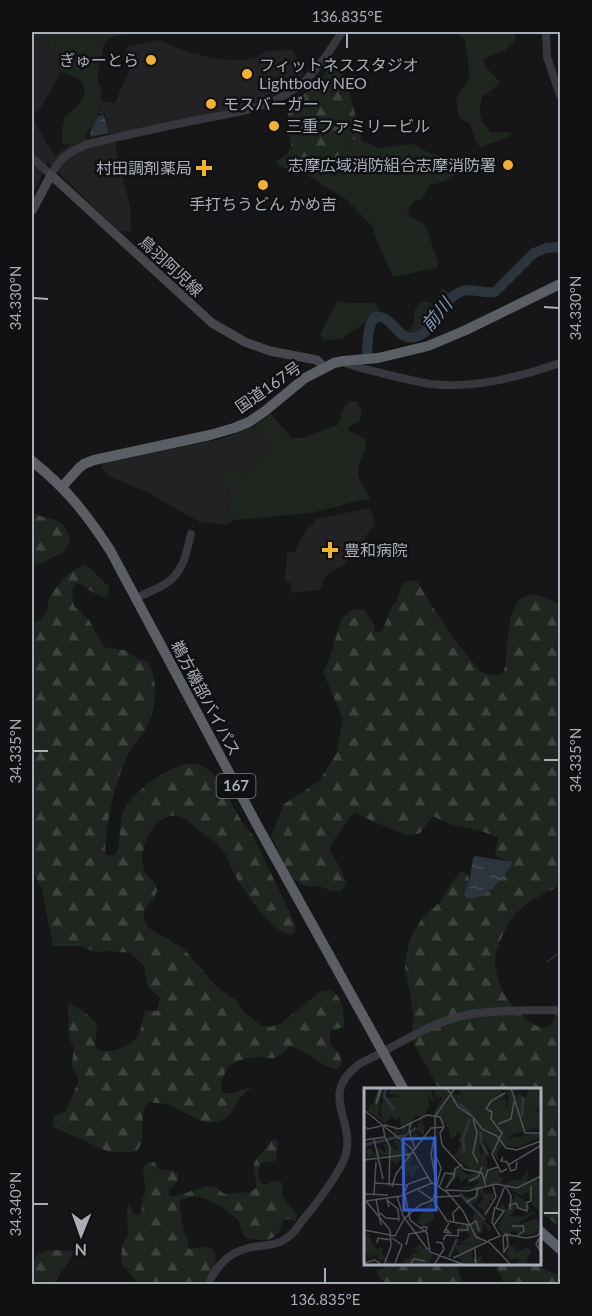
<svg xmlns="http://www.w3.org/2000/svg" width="592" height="1316" font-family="Lato,'Noto Sans JP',sans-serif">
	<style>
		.built { fill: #222225 }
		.green { fill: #1e261f }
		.forest { fill: url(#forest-firs) }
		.water { fill: url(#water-ripples) }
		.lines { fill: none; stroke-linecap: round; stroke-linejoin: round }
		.stream { stroke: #2c353c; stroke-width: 1.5 }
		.river { stroke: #2c353c; stroke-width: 10 }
		.tertiary { stroke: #37383d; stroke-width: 8 }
		.secondary { stroke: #45474d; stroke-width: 9 }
		.trunk { stroke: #5b5e65; stroke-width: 10 }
		.ticks { fill: none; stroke: #a8adb8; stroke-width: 2 }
		.poi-dot { fill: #f2b134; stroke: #111113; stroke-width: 2 }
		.labels { text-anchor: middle; stroke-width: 5; stroke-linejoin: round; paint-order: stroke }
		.shield { fill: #111113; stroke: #7b7e86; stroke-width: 1.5 }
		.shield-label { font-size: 15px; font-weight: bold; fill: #a8adb8 }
		.poi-label { font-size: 16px; fill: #a8adb8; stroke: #111113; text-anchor: start }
		.street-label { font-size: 16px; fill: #a8adb8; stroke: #111113 }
		.water-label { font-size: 18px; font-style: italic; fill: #7f9bb3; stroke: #111113 }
		.inset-river { fill: none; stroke: #2c353c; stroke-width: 3 }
		.inset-road { fill: none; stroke: #505258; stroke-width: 1.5 }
		.view { fill: #325cd3; fill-opacity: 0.15; stroke: #325cd3; stroke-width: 3 }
		.inset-edge { fill: none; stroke: #a8adb8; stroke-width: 3 }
		.neatline { fill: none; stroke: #a8adb8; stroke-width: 2 }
		.ticks-label { font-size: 15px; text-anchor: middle; fill: #a8adb8 }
	</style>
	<defs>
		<pattern id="forest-firs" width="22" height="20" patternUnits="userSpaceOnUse" patternTransform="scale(1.5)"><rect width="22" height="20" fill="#1e261f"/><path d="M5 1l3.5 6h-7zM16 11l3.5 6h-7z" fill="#3c433d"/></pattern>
		<pattern id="water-ripples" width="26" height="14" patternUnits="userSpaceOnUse" patternTransform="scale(1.5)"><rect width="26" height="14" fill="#2c353c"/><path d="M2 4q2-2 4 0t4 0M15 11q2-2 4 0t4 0" fill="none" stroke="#485056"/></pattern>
	</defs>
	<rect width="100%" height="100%" fill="#161618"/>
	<!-- built -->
	<g class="built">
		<path d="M 32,32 L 45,32 L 61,72 L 40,109 L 33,115 L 40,132 L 55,156 L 71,144 L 86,140 L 110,135 L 105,114 L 98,114 L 101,101 L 115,103 L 129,71 L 125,58 L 126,47 L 158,40 L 189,52 L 217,59 L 239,60 L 255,58 L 267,51 L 293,50 L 303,74 L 296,82 L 286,89 L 258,103 L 114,135 L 120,173 L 122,176 L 131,210 L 130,218 L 132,232 L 119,231 L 48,162 L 32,196 Z"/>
		<path d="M 254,426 L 269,446 L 268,453 L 266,455 L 256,460 L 250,472 L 246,475 L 241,474 L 218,487 L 230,489 L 226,525 L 200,522 L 185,514 L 153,495 L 107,475 L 103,469 L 102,463 L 221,439 Z"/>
		<path d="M 369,508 L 372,513 L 375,524 L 344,565 L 328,574 L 324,579 L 320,590 L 291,593 L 291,583 L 285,582 L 287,554 L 290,552 L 295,552 L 300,540 L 305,532 L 316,521 L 316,519 Z"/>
	</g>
	<!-- green -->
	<g class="green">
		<path d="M 45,32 L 134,32 L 109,38 L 104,45 L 97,79 C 106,92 99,123 87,132 L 86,140 C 78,142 70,147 62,143 L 62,130 L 65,116 C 76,110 93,92 80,80 C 75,76 67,74 61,72 Z"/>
		<path d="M 453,32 L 515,32 L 515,41 L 504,51 L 487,57 L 484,59 L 484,65 L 499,81 L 499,84 L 482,97 C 480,106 478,116 484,124 C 486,126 489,128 490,132 L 513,133 L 507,138 L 480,147 L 476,142 L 470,124 L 461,119 L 459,116 L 456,98 C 459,91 466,86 469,78 C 470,76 466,42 465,40 C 462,36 457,34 453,32 Z"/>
		<path d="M 348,138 L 362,141 L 381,148 L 414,144 L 431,154 L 452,158 L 461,163 C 457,177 443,183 430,185 L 422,199 L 413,202 L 407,213 L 408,215 L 423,224 L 426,227 L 438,262 L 438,266 L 436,268 L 393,277 L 375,236 L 373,227 L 347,200 L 307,175 C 313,174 322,174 327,172 C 340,166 345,150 348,138 Z"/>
		<path d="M 443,288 L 448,292 L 449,295 C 437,307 427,342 406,330 L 411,329 C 417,317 410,309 423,301 L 434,304 C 438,299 439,293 443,288 Z"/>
		<path d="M 337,301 L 348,303 L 374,303 L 381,311 L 372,313 L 367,322 L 351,332 L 342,339 L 324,340 L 321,336 C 323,322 334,314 337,301 Z"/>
		<path d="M 350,401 L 357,401 L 362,412 L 360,421 L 350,426 L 347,430 L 360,436 L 366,440 C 366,452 358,462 358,473 C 359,484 368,490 370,500 L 362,500 L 311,513 L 235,520 L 226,525 L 230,489 L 218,487 L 216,485 L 221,473 L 233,466 L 241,474 L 246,475 C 251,471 251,466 255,461 C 262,453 267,460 269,446 L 254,426 L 271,414 L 292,438 L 302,438 L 338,425 C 341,417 342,406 350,401 Z"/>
	</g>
	<!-- forest -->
	<g class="forest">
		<path d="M 334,61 C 351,84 354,114 362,141 L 348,138 C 342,157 337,171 316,174 C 310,174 303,175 297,173 C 290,171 286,167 279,166 L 276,161 C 297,149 291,147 288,127 C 287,119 288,110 289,101 C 301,99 313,88 321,78 C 326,72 328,66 334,61 Z"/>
		<path d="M 32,512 C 50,523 64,513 70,541 L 64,552 L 32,567 Z"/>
		<path d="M 84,565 L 90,568 L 109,587 C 109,609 86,585 77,583 L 73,587 L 72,594 L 74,606 L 89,620 L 104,647 L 124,650 L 138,659 L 148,662 C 159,683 157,709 145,730 C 142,737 136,742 132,749 C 126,756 123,766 120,774 C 111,800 106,826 105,853 L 107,855 L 114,855 L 116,854 C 122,841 118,826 123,812 C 130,794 169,764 189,764 C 199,763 206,768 214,774 L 245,827 L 252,834 L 295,923 L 295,932 L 292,935 C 275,936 244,892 236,877 C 231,869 229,860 224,852 C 218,844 211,839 203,834 C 189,823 180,807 160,821 C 146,831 138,856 145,871 C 147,876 151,878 154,882 C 156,884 156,887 157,890 L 154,899 L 144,909 L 144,920 L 150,929 L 184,949 L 216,986 L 235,1000 L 246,1014 L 262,1026 L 270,1027 L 280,1024 L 321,991 C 324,991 329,990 331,991 C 342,994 345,1017 344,1027 L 332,1030 L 330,1032 L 330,1044 L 338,1052 L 342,1062 L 341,1065 L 337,1069 C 319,1067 307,1049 289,1046 C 285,1051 281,1056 274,1058 C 270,1059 264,1057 260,1057 C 246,1058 230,1060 224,1075 C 221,1081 220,1086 223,1093 L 230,1094 L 249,1088 L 251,1088 C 246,1092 238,1099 235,1105 C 232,1110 232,1113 228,1116 C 207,1132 191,1114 172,1106 C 165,1103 157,1103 149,1102 C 136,1114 149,1135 137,1151 L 131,1152 L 109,1152 L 52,1126 L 54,1116 L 65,1112 L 68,1107 L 78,1082 L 77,1075 L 73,1070 L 72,1064 L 74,1048 L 69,1038 L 68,1006 L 69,1004 C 81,1008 89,1016 97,1024 L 95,1045 L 97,1049 C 111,1055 131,1047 139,1034 C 142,1027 143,1018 145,1011 L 157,1011 L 160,998 L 147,986 L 144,966 L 131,953 L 109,951 L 96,952 L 80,946 L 53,946 L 42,890 L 32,869 L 32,624 C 37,621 44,618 46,612 C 48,609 47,606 48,602 C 52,589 71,569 84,565 Z"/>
		<path d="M 409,580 L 418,582 C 426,599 470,664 484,673 C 491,676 495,676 502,674 L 505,667 C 510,631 504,571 560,605 L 560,885 C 544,894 523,903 512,918 C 505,928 495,950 495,961 C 495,968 498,981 501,988 C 505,999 539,1040 551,1024 C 562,1010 557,982 560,965 L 560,1227 L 540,1212 L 540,1090 L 439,1089 L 412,1040 L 413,1013 L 405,967 L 408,946 L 413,932 L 423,918 L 440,902 L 453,881 L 461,871 L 467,874 L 471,883 L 509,862 L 495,855 L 498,837 L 481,831 L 449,824 L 433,816 L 420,833 L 409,836 L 372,821 L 354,812 L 334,840 L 330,849 C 335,860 343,871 346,883 L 342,891 L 332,891 L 319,886 L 305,886 L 291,877 L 271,836 L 284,804 L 319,781 L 337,753 L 343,719 L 323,672 L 328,663 L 342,618 L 350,611 L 359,609 L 365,611 L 374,624 L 375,632 L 379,632 L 383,629 L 393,604 L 397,601 L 402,584 Z"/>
		<path d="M 273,1140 L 277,1140 L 278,1142 L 276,1160 L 275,1161 L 261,1163 C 257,1171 256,1179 264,1184 L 268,1184 C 272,1180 276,1179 282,1183 L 283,1196 L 286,1202 L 297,1214 L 296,1221 C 293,1221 290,1219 286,1219 C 280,1221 281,1231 277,1235 C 269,1242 252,1241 244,1237 L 239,1222 L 237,1219 C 223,1207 198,1188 180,1201 C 180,1211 182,1221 184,1231 C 186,1238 189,1242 188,1249 C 197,1248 211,1243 215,1254 C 215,1255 216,1263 216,1264 C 216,1265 204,1282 202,1284 L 138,1284 L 121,1263 L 122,1245 L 128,1235 L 127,1207 L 129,1205 L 134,1214 L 139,1215 C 143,1209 141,1207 142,1201 C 143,1195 146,1192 145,1186 C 145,1179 142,1174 144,1166 L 149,1162 L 154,1162 L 160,1170 L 172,1170 L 178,1174 L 177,1182 L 169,1190 L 169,1196 L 176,1196 L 208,1186 L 215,1187 L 224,1194 L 250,1192 L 256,1188 C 257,1167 246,1171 263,1151 C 267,1147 268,1144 273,1140 Z"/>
		<path d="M 47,1250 L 74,1251 C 69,1264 60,1273 53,1284 L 32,1284 L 32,1267 L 36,1256 Z"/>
		<path d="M 384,1264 L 457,1264 L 457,1268 L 463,1284 L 387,1284 L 379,1277 L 376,1271 L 384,1268 Z"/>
		<path d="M 492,1264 L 536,1264 L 542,1268 L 560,1276 L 560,1284 L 503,1284 C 502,1275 498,1270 492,1264 Z"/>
	</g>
	<!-- water -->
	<g class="water">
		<path d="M 104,115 L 109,133 L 90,137 L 91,130 L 98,116 Z"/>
		<path d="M 475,856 L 513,862 C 503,878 488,900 466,898 L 464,894 L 470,878 L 473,858 Z"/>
	</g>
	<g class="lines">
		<!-- stream -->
		<g class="stream">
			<path d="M 547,962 L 560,952"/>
			<path d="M 32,1037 L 32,1039"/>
		</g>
		<!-- river -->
		<path class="river" d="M 367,352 C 368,340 367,327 375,317 C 394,314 398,345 418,336 C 440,328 440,298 463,291 C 473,288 484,294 495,292 L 534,253 L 546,248 L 560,247"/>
		<!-- tertiary -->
		<g class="tertiary">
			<path d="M 546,32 L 547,57 L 560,95"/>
			<path d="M 32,158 L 51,175 C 60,157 69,152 88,144 C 121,136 154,129 187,122 C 225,114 268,111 300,85 C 317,71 330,50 342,32"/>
			<path d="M 345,363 C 356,367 369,370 381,373 C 397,377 413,381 430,384 C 474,389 519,377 560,363"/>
			<path d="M 136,598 C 150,591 171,585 179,570 C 186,560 188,545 191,534"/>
			<path d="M 208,1284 C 220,1260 233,1249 260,1246 C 270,1245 279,1244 287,1238 C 293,1234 298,1227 302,1221 C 317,1203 331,1185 342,1164 C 363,1124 313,1096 361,1063 C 395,1047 430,1022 467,1015 C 497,1009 530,1011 560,1010"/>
		</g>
		<!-- secondary -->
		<path class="secondary" d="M 32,211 L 51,175 L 212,323 L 245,342 L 270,351 L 317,360 L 325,368"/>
		<!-- trunk -->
		<g class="trunk">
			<path d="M 32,461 C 67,489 85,512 110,550 L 256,823 L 404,1090"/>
			<path d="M 62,487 L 79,468 L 84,464 L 94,460 L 210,435 L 234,428 L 249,422 L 265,411 L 305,378 L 334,363 L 343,361 L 378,358 L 428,346 L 466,330 L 560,284"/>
			<path d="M 540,1231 L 560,1249"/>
		</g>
	</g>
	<!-- ticks -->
	<path class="ticks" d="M 347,48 L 347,33M 33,298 L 48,299M 544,307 L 559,308M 33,751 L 48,751M 544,760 L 559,760M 33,1204 L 48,1204M 544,1213 L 559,1213M 325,1283 L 325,1268"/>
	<!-- markers -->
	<g class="poi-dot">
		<circle cx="151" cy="60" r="6"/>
		<circle cx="247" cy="74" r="6"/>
		<circle cx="211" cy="104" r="6"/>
		<circle cx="274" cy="126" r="6"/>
		<circle cx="508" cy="165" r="6"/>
		<path d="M201 159h6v6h6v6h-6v6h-6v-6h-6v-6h6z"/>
		<circle cx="263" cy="185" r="6"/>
		<path d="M327 541h6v6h6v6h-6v6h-6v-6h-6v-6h6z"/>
	</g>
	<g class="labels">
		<!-- shield labels -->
		<rect class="shield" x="216.5" y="774" width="39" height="24" rx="4.5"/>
		<g class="shield-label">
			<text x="236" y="791">167</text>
		</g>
		<!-- poi labels -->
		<g class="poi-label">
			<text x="139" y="66" text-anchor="end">ぎゅーとら</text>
			<text x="259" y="71">フィットネススタジオ<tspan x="259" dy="18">Lightbody NEO</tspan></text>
			<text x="223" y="110">モスバーガー</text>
			<text x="286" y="132">三重ファミリービル</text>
			<text x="496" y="171" text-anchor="end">志摩広域消防組合志摩消防署</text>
			<text x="192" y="174" text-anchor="end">村田調剤薬局</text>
			<text x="263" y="210" text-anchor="middle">手打ちうどん かめ吉</text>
			<text x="344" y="556">豊和病院</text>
		</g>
		<!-- street labels -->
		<g class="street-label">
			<text transform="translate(171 266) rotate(43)" y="6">鳥羽阿児線</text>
			<text transform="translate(268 387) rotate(-35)" y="6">国道167号</text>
			<text transform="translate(206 698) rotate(62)" y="6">鵜方磯部バイパス</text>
		</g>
		<!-- water labels -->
		<g class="water-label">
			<text transform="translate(437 315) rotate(-50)" y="6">前川</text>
		</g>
	</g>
	<!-- overview -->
	<g transform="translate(364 1088)">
		<rect width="177" height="177" fill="#161618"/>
		<path d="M 68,114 L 70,131 L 59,138 L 53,134 L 57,130 L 55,128 Z" fill="#1e261f"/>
		<path d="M 15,0 L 18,2 L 14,27 L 20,32 L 16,23 L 19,10 L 36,9 L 26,6 L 26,0 L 67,1 L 70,12 L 67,13 L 64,2 L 65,20 L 56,35 L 60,37 L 60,48 L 53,41 L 49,43 L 54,46 L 53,51 L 48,47 L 51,47 L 48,43 L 54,39 L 56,28 L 51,28 L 45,40 L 41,35 L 43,43 L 38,45 L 31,46 L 30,37 L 34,44 L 38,44 L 35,27 L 33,33 L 28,28 L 21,35 L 3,22 L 8,16 L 11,22 L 9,13 ZM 69,0 L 81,0 L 93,7 L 99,5 L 92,0 L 117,0 L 118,8 L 118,0 L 137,2 L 141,9 L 135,13 L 142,11 L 142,23 L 145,10 L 139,0 L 158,1 L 150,5 L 150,7 L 158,5 L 160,12 L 165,1 L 177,1 L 177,19 L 164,26 L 172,22 L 176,27 L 175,39 L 162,43 L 158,37 L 160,43 L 147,47 L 145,50 L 177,45 L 174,50 L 154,59 L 137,58 L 133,65 L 135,73 L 115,47 L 116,67 L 122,62 L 123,81 L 136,82 L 134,91 L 136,88 L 139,91 L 136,97 L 125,98 L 123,94 L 120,99 L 119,105 L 131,106 L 128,113 L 125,111 L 126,117 L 121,117 L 124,119 L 120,127 L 120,122 L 112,118 L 119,113 L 117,105 L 112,115 L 104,115 L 101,108 L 110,110 L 113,102 L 93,99 L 110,99 L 116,92 L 103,95 L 105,88 L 97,95 L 94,88 L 84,97 L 85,87 L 92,80 L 99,79 L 98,83 L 105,87 L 112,85 L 90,68 L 97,56 L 93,52 L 97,48 L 93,42 L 93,47 L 87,52 L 84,40 L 70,25 L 79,9 L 73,10 ZM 32,52 L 38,54 L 49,70 L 44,77 L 56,78 L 49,90 L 44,85 L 42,90 L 37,87 L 43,72 L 41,67 L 32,77 L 26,72 L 28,66 L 18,68 L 16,64 L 16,69 L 10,70 L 9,65 L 8,69 L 0,71 L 4,68 L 1,63 L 7,60 L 11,67 L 14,59 L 22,65 L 19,55 L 35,62 L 29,54 ZM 165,81 L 163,93 L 172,91 L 177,96 L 173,99 L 177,99 L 174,113 L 177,123 L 168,117 L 169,109 L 164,111 L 165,103 L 157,108 L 141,97 L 149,91 L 157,92 ZM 147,104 L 162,113 L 167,122 L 152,121 L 146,128 L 158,129 L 170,124 L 173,127 L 168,126 L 151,138 L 173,130 L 177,143 L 163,148 L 147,142 L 145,154 L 134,140 L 141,124 L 135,118 L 140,116 L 142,122 L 151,108 ZM 110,124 L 127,139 L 125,144 L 120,135 L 118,145 L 113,145 L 118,153 L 108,163 L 109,176 L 117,166 L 118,173 L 125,177 L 114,174 L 112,177 L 97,175 L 98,171 L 93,170 L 97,165 L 88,162 L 93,163 L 91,157 L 107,157 L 95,155 L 106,148 L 101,143 L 96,146 L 94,140 L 99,136 L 93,136 L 108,135 ZM 6,146 L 7,153 L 13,161 L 19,160 L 18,166 L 28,176 L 23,176 L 19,170 L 15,174 L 13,166 L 9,169 L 5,165 L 5,172 L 1,162 L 0,171 L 0,147 ZM 56,156 L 69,167 L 65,173 L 70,177 L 39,175 L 40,170 L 45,171 L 49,165 L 55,165 L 49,160 ZM 146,158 L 151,159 L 152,164 L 163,159 L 167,163 L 162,174 L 166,177 L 153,176 L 155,170 L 145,172 L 142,166 Z" fill="#1e261f"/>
		<path class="inset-river" d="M 22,0 L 20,8 L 30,22M 98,19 L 96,16 L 107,27M 158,28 L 159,9M 117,44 L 117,54 L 124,67M 0,57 L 42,47 L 52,40M 100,65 L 99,50 L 106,31M 96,106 L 121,132M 85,169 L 93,151"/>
		<path class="inset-road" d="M 16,0 L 12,16 L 18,0M 83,0 L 94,19 L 109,29 L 118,41 L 133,48 L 142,60 L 153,62 L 177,53M 147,0 L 161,45 L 177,45M 141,5 L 127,13 L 122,21 L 128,24 L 127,31 L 138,45 L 128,66 L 137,84 L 143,81M 0,22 L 47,60 L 67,94 L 83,104 L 99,123 L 112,149 L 126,155 L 147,177M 109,31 L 113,45 L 109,65 L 114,75M 47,35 L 45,42 L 51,61M 134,36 L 147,31 L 150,14M 0,38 L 4,41 L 21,37 L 35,41 L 63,27 L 76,29 L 80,39M 80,39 L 76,45 L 78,57 L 100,81 L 118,85 L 122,98M 21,49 L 26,59 L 25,98M 10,51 L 19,91M 70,51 L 67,66 L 72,93M 0,52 L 21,49 L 19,39M 139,69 L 137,73 L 143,74 L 147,83 L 152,81 L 153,74M 0,72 L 47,66 L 67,40 L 80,39M 144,77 L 176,58M 121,91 L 124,82 L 134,79M 105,93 L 114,89 L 118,79M 11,95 L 43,97M 28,99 L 32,86 L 46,67M 75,99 L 81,85 L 91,86M 142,99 L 147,108 L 146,122M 82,100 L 90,89 L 91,81 L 98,76M 54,102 L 69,112 L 77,80 L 71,66 L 71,28 L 91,0M 81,102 L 104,103 L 132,96 L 153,100 L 177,88M 41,103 L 44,96 L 64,89M 0,106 L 24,107M 10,106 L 12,74M 41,106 L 46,132 L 63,145 L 66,164 L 101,177M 33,108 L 39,128 L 64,162M 70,109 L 96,108M 12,111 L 17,137M 0,113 L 0,134M 2,113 L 26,142 L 27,158 L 20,177M 2,113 L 37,108 L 68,95M 102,114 L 112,109 L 114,99M 162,115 L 167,113 L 167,98M 144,118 L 152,115 L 154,120 L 163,123 L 163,116M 25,119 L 23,112 L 34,121 L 35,133M 16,125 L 22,130 L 34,131M 121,127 L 132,109 L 129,97M 90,135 L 89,125 L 95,119M 130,137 L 140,123 L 132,120 L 141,98M 148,138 L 159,138 L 160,143 L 153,148M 82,141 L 86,145 L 80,144 L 85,135M 0,142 L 31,148 L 40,131 L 56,117 L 69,112 L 83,133 L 106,137 L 112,133 L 115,143M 140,146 L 162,150 L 173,148 L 177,143M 143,147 L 144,158 L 140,164 L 139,148 ZM 28,150 L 38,157 L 31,175M 79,152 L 82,147 L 94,148 L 94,142 L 104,142 L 103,136M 124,153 L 136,148 L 128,134 L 131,119M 13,155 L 14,150 L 27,152M 42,157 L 45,146 L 62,143 L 63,139 L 57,139M 175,161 L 175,150 L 172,156 L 176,163M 89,170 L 123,154M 110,171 L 112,175 L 111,161M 0,175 L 11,172 L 18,177M 46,177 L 50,171 L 61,173M 70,177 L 80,161 L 78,155 L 72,154"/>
		<path class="view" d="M 71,50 L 72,122 L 40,122 L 39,51 Z"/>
		<rect width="177" height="177" class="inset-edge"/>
	</g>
	<!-- border -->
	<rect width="592" height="1316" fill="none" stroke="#111113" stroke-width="66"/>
	<!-- north arrow -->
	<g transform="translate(81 1235) rotate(181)" stroke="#111113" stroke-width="4.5" paint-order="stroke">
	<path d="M0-4.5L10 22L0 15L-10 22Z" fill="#a8adb8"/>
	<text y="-9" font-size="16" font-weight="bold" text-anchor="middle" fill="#a8adb8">N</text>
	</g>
	<rect x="33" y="33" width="526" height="1250" class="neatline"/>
	<g class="ticks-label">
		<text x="347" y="22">136.835°E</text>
		<text transform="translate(16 298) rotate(-90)" y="5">34.330°N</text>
		<text transform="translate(576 308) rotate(-90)" y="5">34.330°N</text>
		<text transform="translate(16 751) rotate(-90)" y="5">34.335°N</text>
		<text transform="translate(576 760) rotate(-90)" y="5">34.335°N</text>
		<text transform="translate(16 1204) rotate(-90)" y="5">34.340°N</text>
		<text transform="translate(576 1213) rotate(-90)" y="5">34.340°N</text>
		<text x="325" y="1305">136.835°E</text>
	</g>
</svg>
